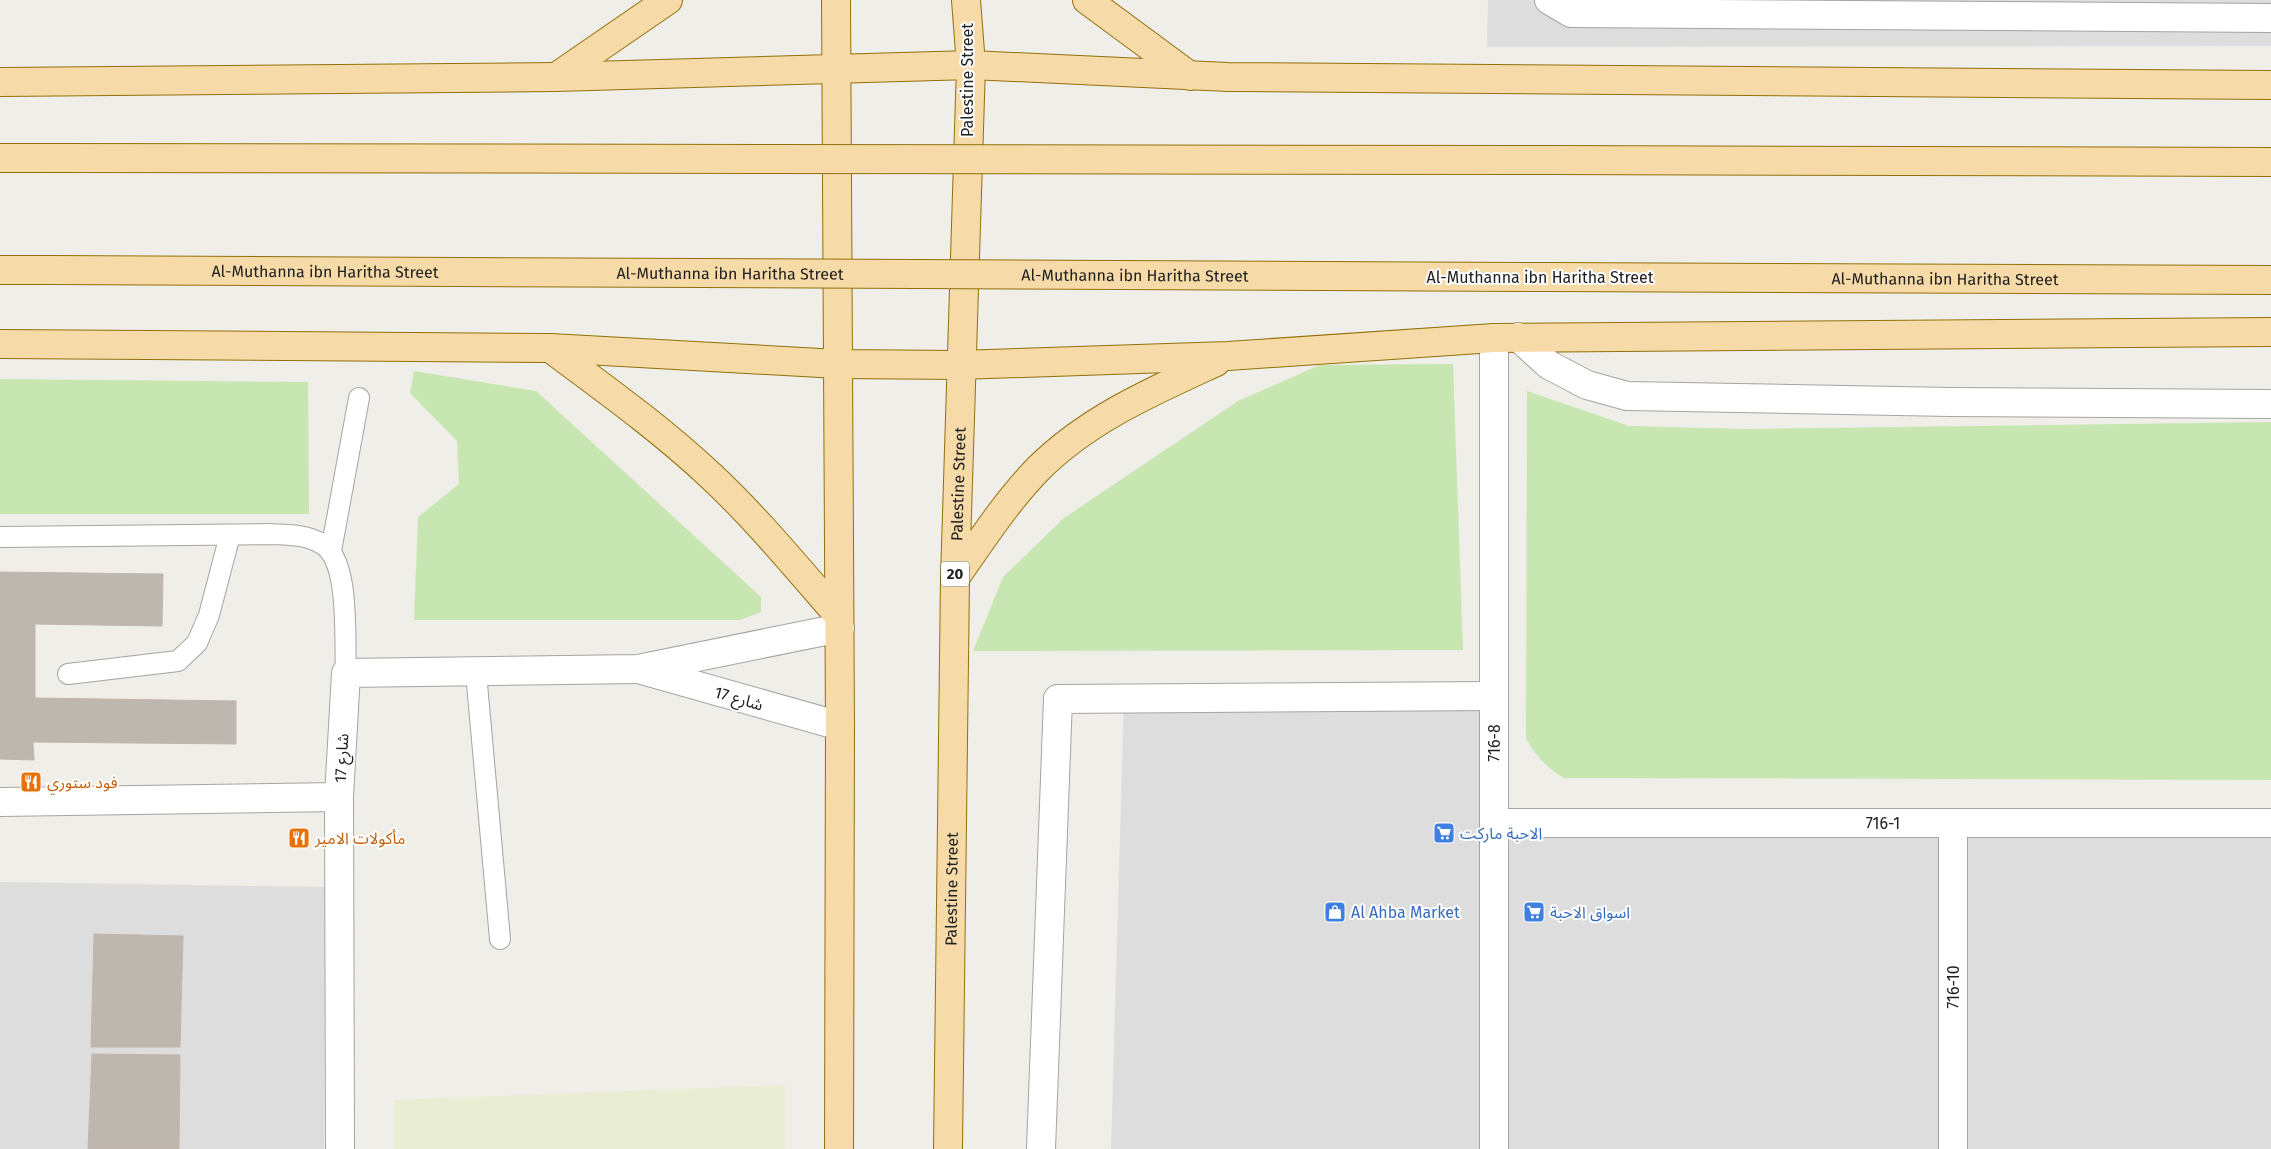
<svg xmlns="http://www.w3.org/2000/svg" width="2271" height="1149" font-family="'Fira Sans','Noto Sans Arabic',sans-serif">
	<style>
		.residential { fill: #dedddd }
		.farmland { fill: #e9edd4 }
		.grass { fill: #c7e6b1 }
		.building { fill: #bdb7b0; stroke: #c1b6ab }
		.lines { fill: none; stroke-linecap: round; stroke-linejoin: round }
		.service-casing { stroke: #a4a4a4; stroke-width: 22 }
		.minor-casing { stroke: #a4a4a4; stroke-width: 30 }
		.tertiary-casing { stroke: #a4a4a4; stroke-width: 30 }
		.primary-casing { stroke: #92710b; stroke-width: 30 }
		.service { stroke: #fff; stroke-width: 20 }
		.minor { stroke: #fff; stroke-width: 28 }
		.tertiary { stroke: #fff; stroke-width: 28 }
		.primary { stroke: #f6daa7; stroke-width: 28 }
		.primary-bridge-casing { stroke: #92710b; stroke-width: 30; stroke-linecap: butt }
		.primary-bridge { stroke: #f6daa7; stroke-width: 28 }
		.labels { text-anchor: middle; stroke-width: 4; stroke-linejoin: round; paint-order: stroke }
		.shield { fill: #fff; stroke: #636363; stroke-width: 1 }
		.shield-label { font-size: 15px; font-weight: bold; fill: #202020 }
		.street-label { font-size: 16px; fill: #202020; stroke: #fff }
		.food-label { font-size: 16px; fill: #c56008; stroke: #fff; text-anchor: start }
		.shop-label { font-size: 16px; fill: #366cbe; stroke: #fff; text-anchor: start }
	</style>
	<rect width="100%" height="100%" fill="#f0eee8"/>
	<!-- residential -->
	<g class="residential">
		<path d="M 1488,0 L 2271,0 L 2271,46 L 1487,47 Z"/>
		<path d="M 1494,696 L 1494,822 L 2271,821 L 2271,1149 L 1111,1149 L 1124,698 Z"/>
		<path d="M 0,882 L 325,887 L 324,1149 L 0,1149 Z"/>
	</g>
	<!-- farmland -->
	<path class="farmland" d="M 785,1085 L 785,1149 L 395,1149 L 395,1100 Z"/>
	<!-- grass -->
	<g class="grass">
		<path d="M 1453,364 L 1463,650 L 973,651 L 1003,577 L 1064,518 L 1238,401 L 1320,365 Z"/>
		<path d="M 414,371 L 536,391 L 761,597 L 761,612 L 740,620 L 414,620 L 418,517 L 459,484 L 457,441 L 410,393 Z"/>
		<path d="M 0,379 L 308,382 L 309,514 L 0,514 Z"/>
		<path d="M 1527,391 L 1629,426 L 1745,429 L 2271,422 L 2271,780 L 1564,778 C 1547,768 1536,756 1526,739 Z"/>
	</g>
	<!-- building -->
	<g class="building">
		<path d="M 0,572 L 163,574 L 162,626 L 35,624 L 35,698 L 236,701 L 236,744 L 33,742 L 34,760 L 0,759 Z"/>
		<path d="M 94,934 L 183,936 L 180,1047 L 91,1047 Z"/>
		<path d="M 92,1054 L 180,1055 L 179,1149 L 88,1149 Z"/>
	</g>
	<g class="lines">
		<!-- service casing -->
		<g class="service-casing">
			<g id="service">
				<path d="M 0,537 L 269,534 C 287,535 306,534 322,544 C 351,560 344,642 346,673"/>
				<path d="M 331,551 L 359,398"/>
				<path d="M 476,673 L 500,939"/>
				<path d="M 68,674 L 178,661 L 197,643 L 209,615 L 230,535"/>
			</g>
		</g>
		<!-- minor casing -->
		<g class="minor-casing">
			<g id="minor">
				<path d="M 1549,0 L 1571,13 L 2271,18"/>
				<path d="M 1518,337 L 1549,365 L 1587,385 L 1627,396 L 1950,402 L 2271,404"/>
				<path d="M 642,670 L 840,726"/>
				<path d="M 1058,699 L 1494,696"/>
				<path d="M 339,797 L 340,1149"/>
				<path d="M 0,802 L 339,797 L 346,673 L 638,669 L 840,628"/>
				<path id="s1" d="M 1494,823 L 2271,823"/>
				<path d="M 1953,824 L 1953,1149"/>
				<path d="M 1494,1149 L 1494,338"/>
			</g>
		</g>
		<!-- tertiary casing -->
		<g class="tertiary-casing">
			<path id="tertiary" d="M 1041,1149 L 1058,699"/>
		</g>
		<!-- primary casing -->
		<g class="primary-casing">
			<g id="primary">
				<path d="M 836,0 L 840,726 L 839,1149"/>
				<path d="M 1087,0 L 1190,76"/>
				<path d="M 556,77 L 668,0"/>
				<path d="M 0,82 L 556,77 L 971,65 L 1228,77 L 2271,85"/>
				<path d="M 0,158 L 51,158"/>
				<path d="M 1551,160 L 2271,162"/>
				<path d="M 0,270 L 50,270"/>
				<path id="s2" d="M 1550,277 L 2271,280"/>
				<path d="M 0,344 L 550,348 L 838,364 L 960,365 L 1228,356 L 1494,338 L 2271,332"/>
				<path d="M 550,348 C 605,389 661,429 711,476 C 757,519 798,569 839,616"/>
				<path d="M 955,578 C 981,541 1006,502 1038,469 C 1088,419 1153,391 1216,362"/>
				<path id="s3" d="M 948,1149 L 955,578 L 971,65 L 966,0"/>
			</g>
		</g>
		<!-- service -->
		<use href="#service" class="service"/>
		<!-- minor -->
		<use href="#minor" class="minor"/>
		<!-- tertiary -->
		<use href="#tertiary" class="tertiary"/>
		<!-- primary -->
		<use href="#primary" class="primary"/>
		<!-- primary-bridge casing -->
		<g class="primary-bridge-casing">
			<g id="primary-bridge">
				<path d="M 51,158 L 1551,160"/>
				<path id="s4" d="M 50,270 L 1550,277"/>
			</g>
		</g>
		<!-- primary-bridge -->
		<use href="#primary-bridge" class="primary-bridge"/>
	</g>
	<!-- icons -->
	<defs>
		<g id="restaurant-square" transform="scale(1.125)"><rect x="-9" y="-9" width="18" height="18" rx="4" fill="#e8710a" stroke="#fff"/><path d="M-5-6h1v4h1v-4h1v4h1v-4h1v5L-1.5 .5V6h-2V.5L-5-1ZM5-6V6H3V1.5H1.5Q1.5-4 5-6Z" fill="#fff"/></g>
		<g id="supermarket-square" transform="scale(1.125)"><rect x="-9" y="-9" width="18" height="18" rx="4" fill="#3f7fe0" stroke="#fff"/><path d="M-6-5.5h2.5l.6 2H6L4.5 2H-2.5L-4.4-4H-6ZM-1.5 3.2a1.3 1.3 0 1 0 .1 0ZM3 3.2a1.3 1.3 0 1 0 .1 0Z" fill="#fff"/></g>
		<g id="shop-square" transform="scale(1.125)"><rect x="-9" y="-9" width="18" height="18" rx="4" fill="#3f7fe0" stroke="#fff"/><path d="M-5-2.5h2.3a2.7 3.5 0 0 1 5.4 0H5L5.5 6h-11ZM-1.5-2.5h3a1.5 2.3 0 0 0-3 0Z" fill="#fff"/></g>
	</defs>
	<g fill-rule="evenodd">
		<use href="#restaurant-square" x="31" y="782"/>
		<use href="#supermarket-square" x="1444" y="833"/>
		<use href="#restaurant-square" x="299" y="838"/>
		<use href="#shop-square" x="1335" y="912"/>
		<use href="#supermarket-square" x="1534" y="912"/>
	</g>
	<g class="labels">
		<!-- shield labels -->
		<rect class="shield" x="941" y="561.5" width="28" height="25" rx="4"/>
		<g class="shield-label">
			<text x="955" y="579">20</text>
		</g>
		<!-- street labels -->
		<g class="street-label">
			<text transform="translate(967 80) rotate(-90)" y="6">Palestine Street</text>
			<text dy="6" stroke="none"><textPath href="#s4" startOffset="275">Al-Muthanna ibn Haritha Street</textPath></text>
			<text dy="6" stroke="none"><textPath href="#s4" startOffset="680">Al-Muthanna ibn Haritha Street</textPath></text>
			<text dy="6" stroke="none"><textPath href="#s4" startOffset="1085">Al-Muthanna ibn Haritha Street</textPath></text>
			<text x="1540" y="283">Al-Muthanna ibn Haritha Street</text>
			<text dy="6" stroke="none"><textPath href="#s2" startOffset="395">Al-Muthanna ibn Haritha Street</textPath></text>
			<text dy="6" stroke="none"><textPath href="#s3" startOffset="665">Palestine Street</textPath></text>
			<text transform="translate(739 698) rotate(16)" y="6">شارع 17</text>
			<text transform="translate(1494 743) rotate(-90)" y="6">716-8</text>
			<text transform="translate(341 758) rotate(-87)" y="6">شارع 17</text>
			<text dy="6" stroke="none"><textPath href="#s1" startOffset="389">716-1</textPath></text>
			<text dy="6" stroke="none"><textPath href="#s3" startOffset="260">Palestine Street</textPath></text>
			<text transform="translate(1953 987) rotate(-90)" y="6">716-10</text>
		</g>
		<!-- food labels -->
		<g class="food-label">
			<text x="47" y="788">فود ستوري</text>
			<text x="315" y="844">مأكولات الامير</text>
		</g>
		<!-- shop labels -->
		<g class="shop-label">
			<text x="1460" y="839">الاحبة ماركت</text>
			<text x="1351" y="918">Al Ahba Market</text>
			<text x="1550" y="918">اسواق الاحبة</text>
		</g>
	</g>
</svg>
